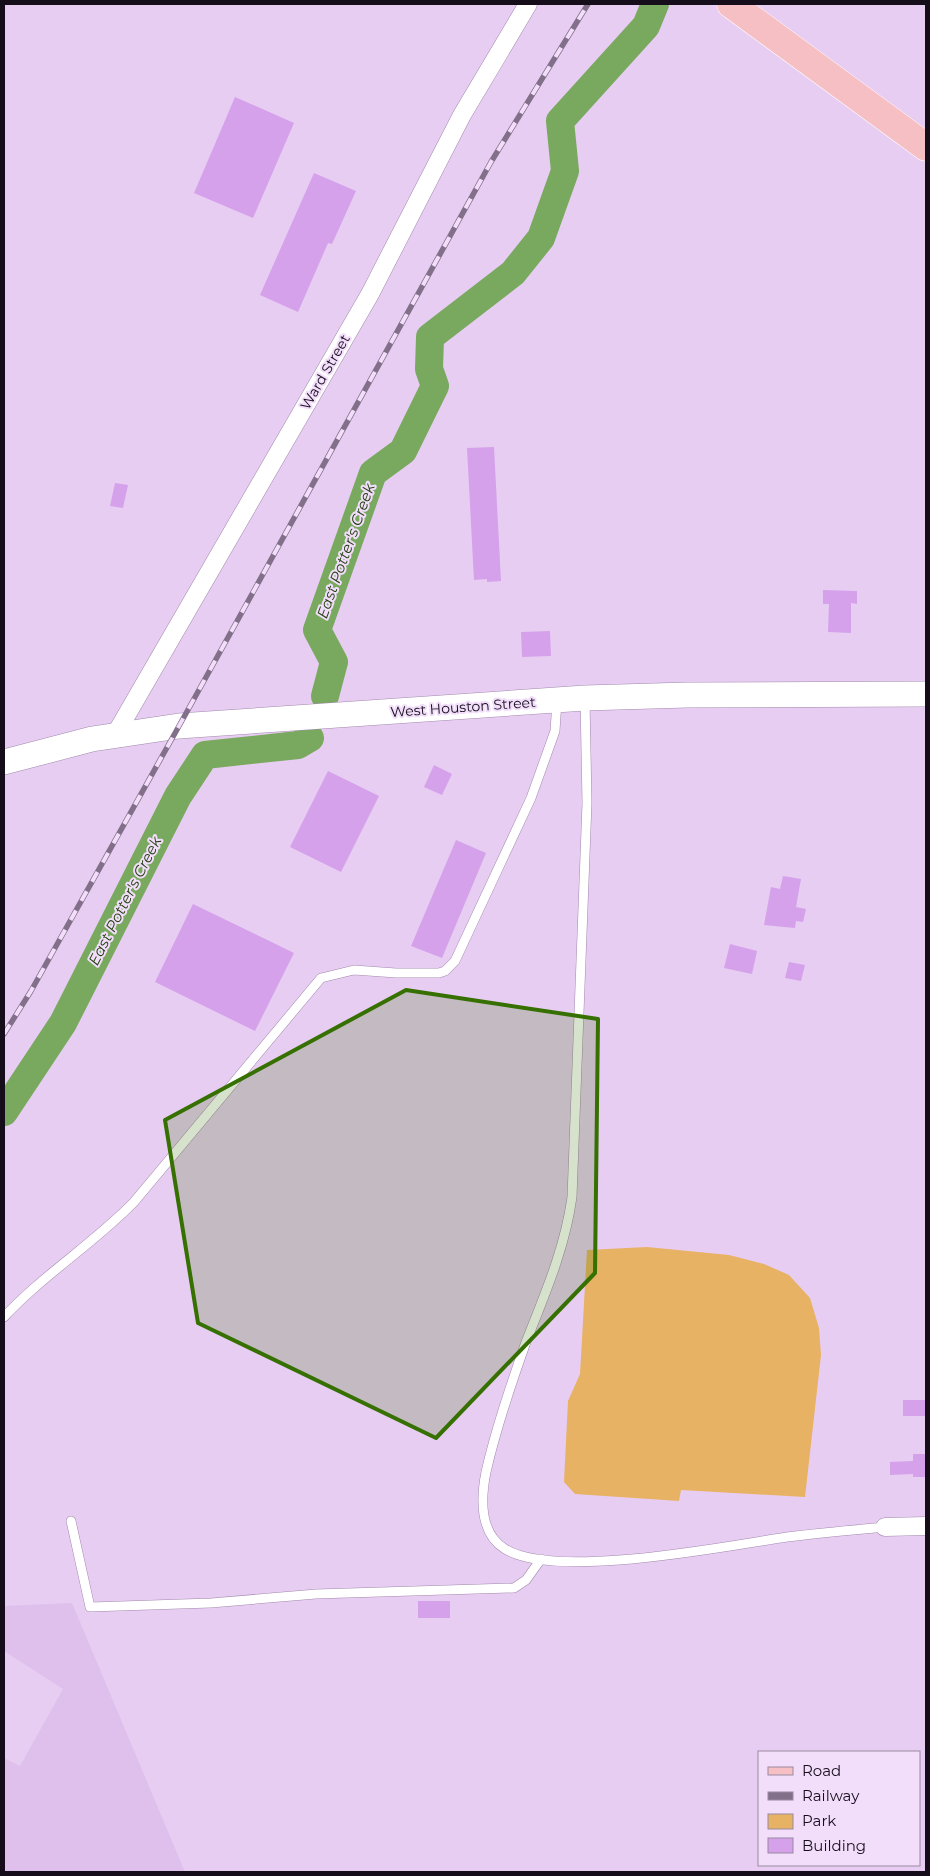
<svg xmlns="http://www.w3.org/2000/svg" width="930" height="1876" font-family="Montserrat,sans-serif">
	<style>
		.built { fill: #dfc0ec }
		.green { fill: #e7b263 }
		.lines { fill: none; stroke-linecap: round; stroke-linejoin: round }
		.river { stroke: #78a95f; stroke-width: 28 }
		.building { fill: #d4a1ea }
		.lane-casing { stroke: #a189ac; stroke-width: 10 }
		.street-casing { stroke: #a189ac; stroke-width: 19 }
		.secondary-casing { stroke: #a189ac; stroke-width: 26 }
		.primary-casing { stroke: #fff; stroke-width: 29 }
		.lane { stroke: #fff; stroke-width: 9 }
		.street { stroke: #fff; stroke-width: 18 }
		.secondary { stroke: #fff; stroke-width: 25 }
		.primary { stroke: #f5bfc3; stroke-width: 28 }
		.rail-casing { stroke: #82708a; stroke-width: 5.5 }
		.rail { stroke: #f2ddfb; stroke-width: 4; stroke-dasharray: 11; stroke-linecap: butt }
		.marked { fill: #357000; fill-opacity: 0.2; stroke: #357000; stroke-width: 4; stroke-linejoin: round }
		.labels { text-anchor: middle; stroke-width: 4; stroke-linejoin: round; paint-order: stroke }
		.street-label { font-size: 14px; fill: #160d1a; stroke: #f2ddfb }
		.water-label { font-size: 15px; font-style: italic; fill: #21410d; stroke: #f2ddfb }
	</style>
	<rect width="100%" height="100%" fill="#e8cdf3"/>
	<!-- built -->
	<path class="built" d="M 72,1603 L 185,1872 L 4,1872 L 4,1758 L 20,1766 L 63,1689 L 4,1651 L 4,1606 Z"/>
	<!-- green -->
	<path class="green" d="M 647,1247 L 729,1255 L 764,1264 L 789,1275 L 810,1298 L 819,1328 L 821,1355 L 805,1497 L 681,1490 L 679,1501 L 575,1494 L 564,1482 L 568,1401 L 580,1374 L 587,1250 Z"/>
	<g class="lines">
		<!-- river -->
		<g class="river">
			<path d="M 325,696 L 334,662 L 317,630 L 373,473 L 403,451 L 435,386 L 429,369 L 430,337 L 513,273 L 541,238 L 565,171 L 560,121 L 646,26 L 655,4"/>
			<path d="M 4,1112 L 63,1023 L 178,796 L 205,755 L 298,745 L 310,738"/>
		</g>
	</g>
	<!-- building -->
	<g class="building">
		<path d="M 235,97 L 294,123 L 253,218 L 194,193 Z"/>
		<path d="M 314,173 L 356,191 L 332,244 L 328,243 L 298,312 L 260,295 Z"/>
		<path d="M 494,447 L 501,581 L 487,582 L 487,579 L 474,580 L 467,448 Z"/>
		<path d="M 115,483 L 128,485 L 123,508 L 110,506 Z"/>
		<path d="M 823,590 L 857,591 L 857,604 L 851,603 L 851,633 L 828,632 L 829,604 L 823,604 Z"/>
		<path d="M 550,631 L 551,656 L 522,657 L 521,632 Z"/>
		<path d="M 434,765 L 452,774 L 442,795 L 424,787 Z"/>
		<path d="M 328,771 L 379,796 L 341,872 L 290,847 Z"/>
		<path d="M 456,840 L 486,853 L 442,958 L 411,946 Z"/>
		<path d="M 783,876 L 801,879 L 796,907 L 806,909 L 803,922 L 796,921 L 795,928 L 764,925 L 771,887 L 780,889 Z"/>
		<path d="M 193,904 L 294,953 L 255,1031 L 155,982 Z"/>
		<path d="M 730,944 L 757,951 L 752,974 L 724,968 Z"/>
		<path d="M 789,962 L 805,965 L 801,981 L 785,978 Z"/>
		<rect x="903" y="1400" width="23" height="16"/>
		<path d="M 913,1454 L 926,1454 L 926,1477 L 913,1477 L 913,1474 L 890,1475 L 890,1462 L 913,1461 Z"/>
		<rect x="418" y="1601" width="32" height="17"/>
	</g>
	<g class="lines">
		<!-- lane casing -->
		<g class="lane-casing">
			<g id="lane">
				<path d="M 585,699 L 587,803 L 572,1197 C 565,1248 545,1294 526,1342 C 511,1384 496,1428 486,1472 C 481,1497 479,1533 505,1549 C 556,1580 726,1546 787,1537 C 820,1533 852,1530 885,1527"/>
				<path d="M 4,1317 C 43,1275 93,1244 134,1202 L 321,978 L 354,970 L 396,973 L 439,973 L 445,971 L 455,961 L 531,798 L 555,731 L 557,701"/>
				<path d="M 71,1521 L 90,1607 L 211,1603 L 316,1594 L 514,1588 L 526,1580 L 541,1559"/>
			</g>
		</g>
		<!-- street casing -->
		<g class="street-casing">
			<g id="street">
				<path d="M 115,735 L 370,294 L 462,115 L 528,4"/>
				<path d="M 885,1527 L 926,1526"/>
			</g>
		</g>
		<!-- secondary casing -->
		<g class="secondary-casing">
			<path id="secondary" d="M 4,762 L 92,739 L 179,726 L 585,698 L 687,695 L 926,694"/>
		</g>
		<!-- primary casing -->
		<g class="primary-casing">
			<path id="primary" d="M 731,4 L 926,147"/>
		</g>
		<!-- lane -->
		<use href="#lane" class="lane"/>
		<!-- street -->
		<use href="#street" class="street"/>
		<!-- secondary -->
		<use href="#secondary" class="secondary"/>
		<!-- primary -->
		<use href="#primary" class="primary"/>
		<!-- rail casing -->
		<g class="rail-casing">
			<path id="rail" d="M 4,1034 L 31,991 L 179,726 L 491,162 L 588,4"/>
		</g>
		<!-- rail -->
		<use href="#rail" class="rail"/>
	</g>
	<!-- marked area -->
	<path class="marked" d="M 406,990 L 598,1019 L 595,1273 L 436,1438 L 198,1323 L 165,1120 Z"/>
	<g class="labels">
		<!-- street labels -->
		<g class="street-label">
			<text transform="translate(325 372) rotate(-60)" y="5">Ward Street</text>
			<text transform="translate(463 707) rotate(-4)" y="5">West Houston Street</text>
		</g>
		<!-- water labels -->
		<g class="water-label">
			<text transform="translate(346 551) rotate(-70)" y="5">East Potter's Creek</text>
			<text transform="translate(125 901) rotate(-63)" y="5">East Potter's Creek</text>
		</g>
	</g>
	<!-- border -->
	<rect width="930" height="1876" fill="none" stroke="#160d1a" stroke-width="10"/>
	<!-- legend -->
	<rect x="758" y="1751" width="162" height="115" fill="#f2ddfb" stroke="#9a8aa1"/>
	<rect x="768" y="1767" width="25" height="8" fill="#f5bfc3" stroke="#9a8aa1"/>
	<text x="802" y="1776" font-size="15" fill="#160d1a">Road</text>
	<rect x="768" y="1792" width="25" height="8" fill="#82708a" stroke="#9a8aa1"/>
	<text x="802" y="1801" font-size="15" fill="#160d1a">Railway</text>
	<rect x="768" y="1814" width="25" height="15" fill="#e7b263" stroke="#9a8aa1"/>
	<text x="802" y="1826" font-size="15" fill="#160d1a">Park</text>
	<rect x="768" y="1838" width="25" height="15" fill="#d4a1ea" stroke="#9a8aa1"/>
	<text x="802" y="1851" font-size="15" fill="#160d1a">Building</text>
</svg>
